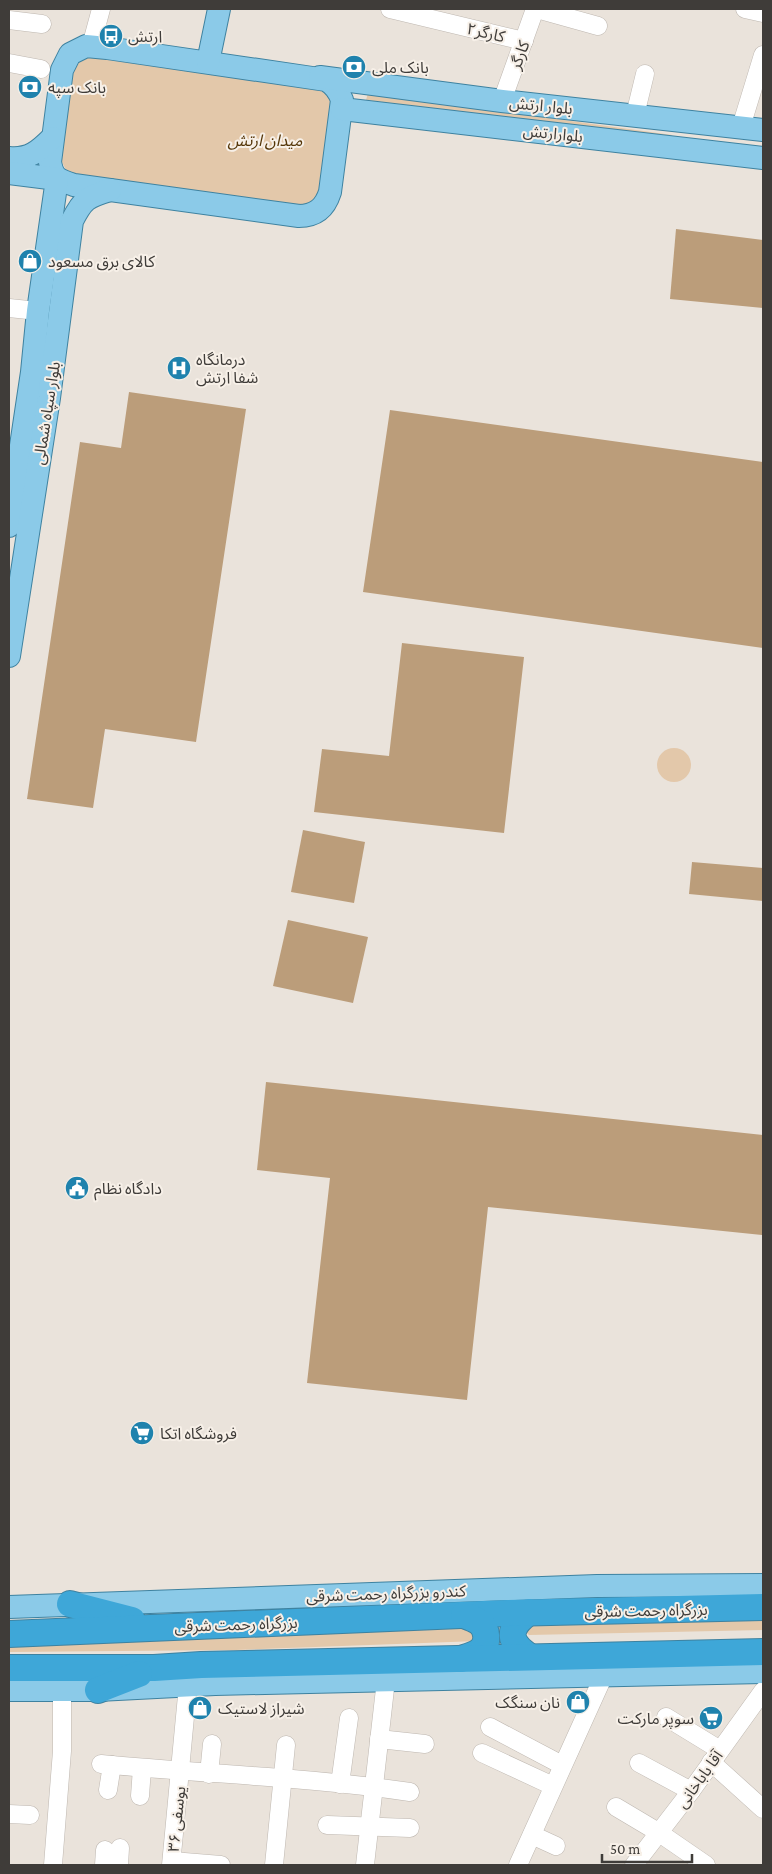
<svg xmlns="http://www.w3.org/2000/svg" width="772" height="1874" font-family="'Crimson Pro','Noto Sans Arabic',serif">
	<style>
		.green { fill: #e3c8aa }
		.forest { fill: #bb9d7a }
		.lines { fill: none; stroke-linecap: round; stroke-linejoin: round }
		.minor-casing { stroke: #beb7b0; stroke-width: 19 }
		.major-casing { stroke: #3e82a0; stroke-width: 24 }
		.highway-casing { stroke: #3e82a0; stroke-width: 28 }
		.minor { stroke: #fff; stroke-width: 18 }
		.major { stroke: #8bcae8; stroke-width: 22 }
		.highway { stroke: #3ea7d8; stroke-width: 26 }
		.labels { text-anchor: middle; stroke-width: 4; stroke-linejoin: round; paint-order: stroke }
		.street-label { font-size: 16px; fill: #3f3c39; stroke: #f7f0e8 }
		.poi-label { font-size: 16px; fill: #3f3c39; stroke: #f7f0e8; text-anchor: start }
		.park-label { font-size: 16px; font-style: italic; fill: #543507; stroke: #f7f0e8 }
	</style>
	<rect width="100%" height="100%" fill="#eae3db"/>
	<!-- green -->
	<g class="green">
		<path d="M 87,57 L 321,89 L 329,97 L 331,102 L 318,195 L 310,203 L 299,205 L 71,173 L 66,170 L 61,160 L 73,72 L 78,62 Z"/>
		<path d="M 368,93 L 672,135 L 670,139 L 541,124 L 366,100 Z"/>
		<circle cx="674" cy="765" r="17"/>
		<path d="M 763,1615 L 763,1630 L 529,1635 L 524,1630 L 526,1624 Z"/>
		<path d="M 470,1625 L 478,1641 L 236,1650 L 9,1652 L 9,1642 Z"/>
	</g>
	<!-- forest -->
	<g class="forest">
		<path d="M 676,229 L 763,240 L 763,308 L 670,299 Z"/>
		<path d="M 129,392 L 246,409 L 196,742 L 105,729 L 93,808 L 27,799 L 80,442 L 121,448 Z"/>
		<path d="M 390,410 L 763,462 L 763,554 L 762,565 L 763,566 L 763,648 L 363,592 Z"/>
		<path d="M 402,643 L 524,657 L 504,833 L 314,812 L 322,749 L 389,756 Z"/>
		<path d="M 303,830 L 365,842 L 354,903 L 291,892 Z"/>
		<path d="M 692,862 L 763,868 L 763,901 L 689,894 Z"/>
		<path d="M 288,920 L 368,937 L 353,1003 L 273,986 Z"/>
		<path d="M 266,1082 L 763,1135 L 762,1235 L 488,1207 L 467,1400 L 307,1383 L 330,1178 L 257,1170 Z"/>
	</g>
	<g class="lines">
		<!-- minor casing -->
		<g class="minor-casing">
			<g id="minor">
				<path d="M 390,9 L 524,41"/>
				<path d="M 537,9 L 598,26"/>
				<path d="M 745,9 L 763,13"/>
				<path d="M 9,20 L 42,24"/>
				<path d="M 91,46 L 101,9"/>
				<path d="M 9,63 L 41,69"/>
				<path d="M 502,101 L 535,9"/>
				<path d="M 635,115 L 645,74"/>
				<path d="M 741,127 L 763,55"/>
				<path d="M 9,308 L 38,311"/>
				<path d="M 666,1717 L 720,1750"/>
				<path d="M 490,1727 L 562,1765"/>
				<path d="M 379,1739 L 425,1744"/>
				<path d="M 482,1753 L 553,1786"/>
				<path d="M 711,1762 L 763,1809"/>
				<path d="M 639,1763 L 691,1791"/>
				<path d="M 101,1764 C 204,1774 308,1777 410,1792"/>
				<path d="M 209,1774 L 212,1744"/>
				<path d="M 340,1784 L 349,1718"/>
				<path d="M 108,1790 L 112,1765"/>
				<path d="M 140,1796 L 142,1768"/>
				<path d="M 616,1807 L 658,1832 L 706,1865"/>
				<path d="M 9,1814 L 30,1815"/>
				<path d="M 327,1825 L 410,1828"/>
				<path d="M 532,1835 L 556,1846"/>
				<path d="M 172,1861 L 221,1865"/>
				<path d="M 53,1865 L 62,1751 L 62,1689"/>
				<path d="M 104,1865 L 105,1850"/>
				<path d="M 119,1865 L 120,1848"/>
				<path d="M 171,1865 L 188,1685"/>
				<path d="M 274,1865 L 286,1745"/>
				<path d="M 365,1865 L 386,1680"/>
				<path d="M 518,1865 L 604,1675"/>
				<path d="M 634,1865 L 691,1791 L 763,1691"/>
			</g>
		</g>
		<!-- major casing -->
		<g class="major-casing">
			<g id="major">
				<path d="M 86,46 L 107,48 L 326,80 C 335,85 339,91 342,100 L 330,192 C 325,208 315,216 299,216 L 74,185 C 59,180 53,179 50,162 L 62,70 L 70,54 Z"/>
				<path d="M 208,62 L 219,9"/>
				<path d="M 320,77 L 502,101 L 763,130"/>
				<path d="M 342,109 L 763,158"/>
				<path d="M 9,158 C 29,160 39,151 52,138"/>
				<path d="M 9,173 L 57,179 L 38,311 L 32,372 L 9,526"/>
				<path d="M 9,656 L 49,398 L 72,221 C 83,199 87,197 110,190"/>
				<path d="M 9,1607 L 597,1586 L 763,1585"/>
				<path d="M 9,1690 L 98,1690 L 215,1684 L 763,1672"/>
			</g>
		</g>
		<!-- highway casing -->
		<g class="highway-casing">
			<g id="highway">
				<path d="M 70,1604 L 132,1620"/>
				<path d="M 529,1612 C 507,1628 507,1642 530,1657"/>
				<path d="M 9,1634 L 508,1613 L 763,1607"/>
				<path d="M 461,1659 C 467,1657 475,1655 480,1651 C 489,1644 488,1629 479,1622 C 475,1619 469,1617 464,1615"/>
				<path d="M 9,1668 L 154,1668 L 201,1665 L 763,1652"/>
				<path d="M 98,1690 L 139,1674"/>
			</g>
		</g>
		<!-- minor -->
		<use href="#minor" class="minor"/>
		<!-- major -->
		<use href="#major" class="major"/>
		<!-- highway -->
		<use href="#highway" class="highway"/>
	</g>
	<!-- icons -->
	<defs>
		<g id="bus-disc" transform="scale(1.25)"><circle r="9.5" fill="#1f82ad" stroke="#f7f0e8"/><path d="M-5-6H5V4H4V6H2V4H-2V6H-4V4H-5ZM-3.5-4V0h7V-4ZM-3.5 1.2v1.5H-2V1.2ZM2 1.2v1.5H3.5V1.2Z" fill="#fff"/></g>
		<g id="bank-disc" transform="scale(1.25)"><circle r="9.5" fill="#1f82ad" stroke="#f7f0e8"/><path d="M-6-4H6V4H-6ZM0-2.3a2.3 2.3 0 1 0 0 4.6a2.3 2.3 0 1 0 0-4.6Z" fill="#fff"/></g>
		<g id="shop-disc" transform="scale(1.25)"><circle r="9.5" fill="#1f82ad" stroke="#f7f0e8"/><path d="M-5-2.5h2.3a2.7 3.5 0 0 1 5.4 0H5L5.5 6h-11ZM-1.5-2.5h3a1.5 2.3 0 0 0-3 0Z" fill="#fff"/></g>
		<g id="hospital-disc" transform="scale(1.25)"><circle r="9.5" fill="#1f82ad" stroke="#f7f0e8"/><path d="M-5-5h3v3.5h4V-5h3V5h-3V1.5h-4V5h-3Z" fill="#fff"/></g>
		<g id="civic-disc" transform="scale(1.25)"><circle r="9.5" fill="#1f82ad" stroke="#f7f0e8"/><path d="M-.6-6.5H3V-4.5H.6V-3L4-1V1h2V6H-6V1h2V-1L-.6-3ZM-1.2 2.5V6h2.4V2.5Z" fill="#fff"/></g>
		<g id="supermarket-disc" transform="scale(1.25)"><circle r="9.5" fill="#1f82ad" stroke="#f7f0e8"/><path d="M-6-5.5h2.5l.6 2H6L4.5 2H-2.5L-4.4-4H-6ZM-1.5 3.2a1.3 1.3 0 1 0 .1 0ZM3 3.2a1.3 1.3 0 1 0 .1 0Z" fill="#fff"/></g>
	</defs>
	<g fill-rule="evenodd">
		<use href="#bus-disc" x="111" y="36"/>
		<use href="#bank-disc" x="354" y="67"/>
		<use href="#bank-disc" x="30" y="87"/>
		<use href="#shop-disc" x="30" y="261"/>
		<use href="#hospital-disc" x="179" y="368"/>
		<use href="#civic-disc" x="77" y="1188"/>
		<use href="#supermarket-disc" x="142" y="1433"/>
		<use href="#shop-disc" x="578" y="1702"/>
		<use href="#shop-disc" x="200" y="1708"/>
		<use href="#supermarket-disc" x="711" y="1718"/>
	</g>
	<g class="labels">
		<!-- street labels -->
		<g class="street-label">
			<text transform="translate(486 32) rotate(13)" y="6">کارگر۲</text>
			<text transform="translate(519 55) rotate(-70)" y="6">کارگر</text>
			<text transform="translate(541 105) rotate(6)" y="6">بلوار ارتش</text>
			<text transform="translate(553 133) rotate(6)" y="6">بلوارارتش</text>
			<text transform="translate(46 413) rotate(-81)" y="6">بلوار سپاه شمالی</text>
			<text transform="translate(386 1593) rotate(-2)" y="6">کندرو بزرگراه رحمت شرقی</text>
			<text transform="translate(646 1610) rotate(-1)" y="6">بزرگراه رحمت شرقی</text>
			<text transform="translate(236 1624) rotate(-2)" y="6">بزرگراه رحمت شرقی</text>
			<text transform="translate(699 1779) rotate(-54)" y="6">آقا باباخانی</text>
			<text transform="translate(176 1819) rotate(-84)" y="6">یوسفی ۳۶</text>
		</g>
		<!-- poi labels -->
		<g class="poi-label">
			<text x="128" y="42">ارتش</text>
			<text x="372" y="73">بانک ملی</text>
			<text x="48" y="93">بانک سپه</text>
			<text x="48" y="267">کالای برق مسعود</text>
			<text x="196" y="365">درمانگاه<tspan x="196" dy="18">شفا ارتش</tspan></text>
			<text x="94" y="1194">دادگاه نظام</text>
			<text x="160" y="1439">فروشگاه اتکا</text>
			<text x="560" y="1708" text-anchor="end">نان سنگک</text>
			<text x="218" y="1714">شیراز لاستیک</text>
			<text x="694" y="1724" text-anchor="end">سوپر مارکت</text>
		</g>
		<!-- park labels -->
		<g class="park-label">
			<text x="265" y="146">میدان ارتش</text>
		</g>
	</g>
	<!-- border -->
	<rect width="772" height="1874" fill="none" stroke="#3f3c39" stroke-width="20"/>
	<!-- scale -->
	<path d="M602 1854v8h90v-8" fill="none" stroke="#3f3c39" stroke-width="2.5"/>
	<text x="610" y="1854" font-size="15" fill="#3f3c39" stroke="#f7f0e8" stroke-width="4" paint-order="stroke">50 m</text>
</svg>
